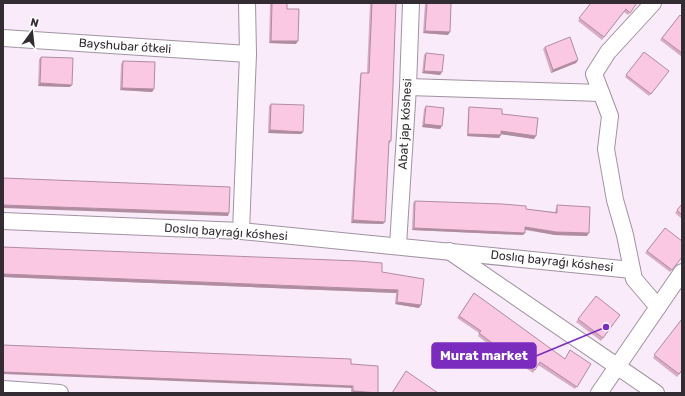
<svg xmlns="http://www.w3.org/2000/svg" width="685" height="396" font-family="Rubik,sans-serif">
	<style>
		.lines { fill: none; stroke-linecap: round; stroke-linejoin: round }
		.minor-casing { stroke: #a093a0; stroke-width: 18 }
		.minor { stroke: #fff; stroke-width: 16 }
		.wall { fill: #d8acc4 }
		.shaded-wall { fill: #b08ca0 }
		.building { fill: #fbc8e4; stroke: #b08ca0 }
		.labels { text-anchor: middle; stroke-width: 3; stroke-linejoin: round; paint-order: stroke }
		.street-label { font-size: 12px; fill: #332d33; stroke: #fefefe }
		.leader { fill: none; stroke: #7b2cbf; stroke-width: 1.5 }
		.callout-dot { fill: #7b2cbf; stroke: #fefefe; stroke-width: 1.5 }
		.callout { fill: #7b2cbf; stroke: #7b2cbf; stroke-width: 1.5 }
		.callout-label { font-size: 13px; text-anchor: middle; font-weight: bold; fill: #fff }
	</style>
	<rect width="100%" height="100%" fill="#faebfa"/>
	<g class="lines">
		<!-- minor casing -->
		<g class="minor-casing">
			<g id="minor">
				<path d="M 653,3 L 608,52 L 594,74 L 610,116 L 606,149 L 615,200 L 625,235 L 634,279 L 658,307"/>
				<path d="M 3,38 L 248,54"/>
				<path d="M 408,87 L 601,93"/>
				<path d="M 3,221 L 241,231 L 632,270"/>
				<path d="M 241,231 L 248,54 L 247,3"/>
				<path d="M 398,245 L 408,87 L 411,3"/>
				<path d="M 449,251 L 656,393"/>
				<path d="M 3,389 L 60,393"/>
				<path d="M 599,393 L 682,272"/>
			</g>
		</g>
		<!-- minor -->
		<use href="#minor" class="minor"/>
	</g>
	<!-- wall -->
	<g class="wall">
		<path d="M 268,3 L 287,3 L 287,9 L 296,44 L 269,43 L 270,4 Z"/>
		<path d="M 370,3 L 396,3 L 391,141 L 389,144 L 383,224 L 351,223 L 360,76 L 361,73 L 367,73 Z"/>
		<path d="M 425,3 L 453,3 L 451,5 L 450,5 L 448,35 L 423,33 Z"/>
		<path d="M 591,3 L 637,3 L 628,15 L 624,12 L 602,40 L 578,21 Z"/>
		<path d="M 680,15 L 682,17 L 682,57 L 660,40 Z"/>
		<path d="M 545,47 L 578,60 L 576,63 L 551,73 L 543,49 Z"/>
		<path d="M 644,52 L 669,71 L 649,96 L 625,77 Z"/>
		<path d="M 426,53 L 442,72 L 440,75 L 422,73 L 424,55 Z"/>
		<path d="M 41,57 L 70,87 L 38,86 L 39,59 Z"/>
		<path d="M 123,61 L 154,89 L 152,92 L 120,90 L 121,64 Z"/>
		<path d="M 271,104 L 303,132 L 301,134 L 268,133 L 269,106 Z"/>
		<path d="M 426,106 L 442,126 L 440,129 L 422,127 L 424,109 Z"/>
		<path d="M 469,107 L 502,114 L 534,139 L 501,134 L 499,138 L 467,136 L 468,110 Z"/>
		<path d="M 415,201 L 526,209 L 555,212 L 556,208 L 557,205 L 587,236 L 555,235 L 525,230 L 523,235 L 412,230 L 413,203 Z"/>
		<path d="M 682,204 L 682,219 L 675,213 Z"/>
		<path d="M 665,228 L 682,257 L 670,272 L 645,253 Z"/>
		<path d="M 3,247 L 382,272 L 419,308 L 395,304 L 396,293 L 3,277 Z"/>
		<path d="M 474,293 L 565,359 L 591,364 L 575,389 L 538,365 L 533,373 L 503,353 L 502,355 L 478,336 L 479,333 L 457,318 Z"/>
		<path d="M 596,296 L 620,315 L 601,341 L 576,322 Z"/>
		<path d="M 682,319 L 682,371 L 677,377 L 653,358 Z"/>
		<path d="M 351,364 L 378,393 L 351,393 Z"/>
	</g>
	<!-- shaded-wall -->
	<g class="shaded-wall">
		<path d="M 425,31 L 450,32 L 448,35 L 423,33 Z"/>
		<path d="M 271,41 L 298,41 L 296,44 L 269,43 Z"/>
		<path d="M 578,60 L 576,63 L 551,73 L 553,70 Z"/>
		<path d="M 424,71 L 442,72 L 440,75 L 422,73 Z"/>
		<path d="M 40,83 L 72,85 L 70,87 L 38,86 Z"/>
		<path d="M 122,88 L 154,89 L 152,92 L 120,90 Z"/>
		<path d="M 424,124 L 442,126 L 440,129 L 422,127 Z"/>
		<path d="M 270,130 L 303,132 L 301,134 L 268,133 Z"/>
		<path d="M 501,131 L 536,136 L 534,139 L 499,134 Z"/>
		<path d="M 468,134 L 501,135 L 499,138 L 467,136 Z"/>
		<path d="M 3,205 L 229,213 L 228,216 L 3,208 Z"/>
		<path d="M 353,220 L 385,222 L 383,224 L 351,223 Z"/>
		<path d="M 525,227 L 589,233 L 587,236 L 555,235 L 523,229 Z"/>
		<path d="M 414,228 L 525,233 L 523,235 L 412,230 Z"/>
		<path d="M 3,274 L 398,290 L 396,293 L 3,277 Z"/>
		<path d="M 397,302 L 421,305 L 419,308 L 395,304 Z"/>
		<path d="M 3,372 L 353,386 L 352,388 L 3,374 Z"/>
		<path d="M 353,391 L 378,393 L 352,393 Z"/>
	</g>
	<!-- building -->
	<g class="building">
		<path d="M 272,3 L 287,3 L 287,9 L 299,9 L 298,41 L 271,41 Z"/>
		<path d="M 372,3 L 396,3 L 394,56 L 391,141 L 389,141 L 385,222 L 353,220 L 361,73 L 369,73 Z"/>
		<path d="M 427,3 L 451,3 L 450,32 L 425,31 Z"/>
		<path d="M 591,3 L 637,3 L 630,13 L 626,9 L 604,37 L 579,18 Z"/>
		<path d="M 680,15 L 682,17 L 682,53 L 662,38 Z"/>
		<path d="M 570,37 L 578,60 L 553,70 L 545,47 Z"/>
		<path d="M 644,52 L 669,71 L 651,94 L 626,75 Z"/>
		<path d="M 426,53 L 444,55 L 442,72 L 424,71 Z"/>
		<path d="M 41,57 L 73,58 L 72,85 L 40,83 Z"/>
		<path d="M 123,61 L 155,62 L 154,89 L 122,88 Z"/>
		<path d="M 271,104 L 304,105 L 303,132 L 270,130 Z"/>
		<path d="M 426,106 L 444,108 L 442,126 L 424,124 Z"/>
		<path d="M 469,107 L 502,109 L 502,114 L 538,118 L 536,136 L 501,131 L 501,135 L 468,134 Z"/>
		<path d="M 3,178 L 230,187 L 229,213 L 3,205 Z"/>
		<path d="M 415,201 L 502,204 L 526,206 L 526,209 L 557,213 L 557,205 L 590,207 L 589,233 L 556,232 L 525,227 L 525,233 L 414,228 Z"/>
		<path d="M 682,204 L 682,215 L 677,210 Z"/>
		<path d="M 665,228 L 682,241 L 682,257 L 672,270 L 647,251 Z"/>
		<path d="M 3,247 L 358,261 L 382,263 L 382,272 L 424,279 L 421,305 L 397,302 L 398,290 L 3,274 Z"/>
		<path d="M 474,293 L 565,359 L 570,350 L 591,364 L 577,387 L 540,362 L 535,370 L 505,351 L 504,352 L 479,333 L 481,331 L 459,316 Z"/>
		<path d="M 596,296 L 620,315 L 603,338 L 578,319 Z"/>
		<path d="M 682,319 L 682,370 L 679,374 L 654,355 Z"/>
		<path d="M 3,345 L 351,359 L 351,364 L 378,366 L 378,393 L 353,391 L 353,386 L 3,372 Z"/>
		<path d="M 406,371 L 438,393 L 392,393 Z"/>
	</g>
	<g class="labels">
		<!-- street labels -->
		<g class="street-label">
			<text transform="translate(125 46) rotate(4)" y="4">Bayshubar ótkeli</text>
			<text transform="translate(405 124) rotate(-87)" y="4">Abat jap kóshesi</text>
			<text transform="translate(226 232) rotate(4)" y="4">Doslıq bayraǵı kóshesi</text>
			<text transform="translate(552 261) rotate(6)" y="4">Doslıq bayraǵı kóshesi</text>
		</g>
	</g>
	<!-- callouts -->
	<path class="leader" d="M606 327L536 356"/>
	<circle class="callout-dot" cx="606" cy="327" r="4"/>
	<rect class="callout" x="432" y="343" width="104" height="25" rx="4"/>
	<g class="callout-label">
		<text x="484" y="360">Murat market</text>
	</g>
	<!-- border -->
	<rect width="685" height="396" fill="none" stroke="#332d33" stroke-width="8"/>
	<!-- north arrow -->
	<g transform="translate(32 32) rotate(15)" stroke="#fefefe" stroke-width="3" paint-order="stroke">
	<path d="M0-3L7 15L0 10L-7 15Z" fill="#332d33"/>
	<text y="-6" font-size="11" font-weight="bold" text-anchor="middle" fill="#332d33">N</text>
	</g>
</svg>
